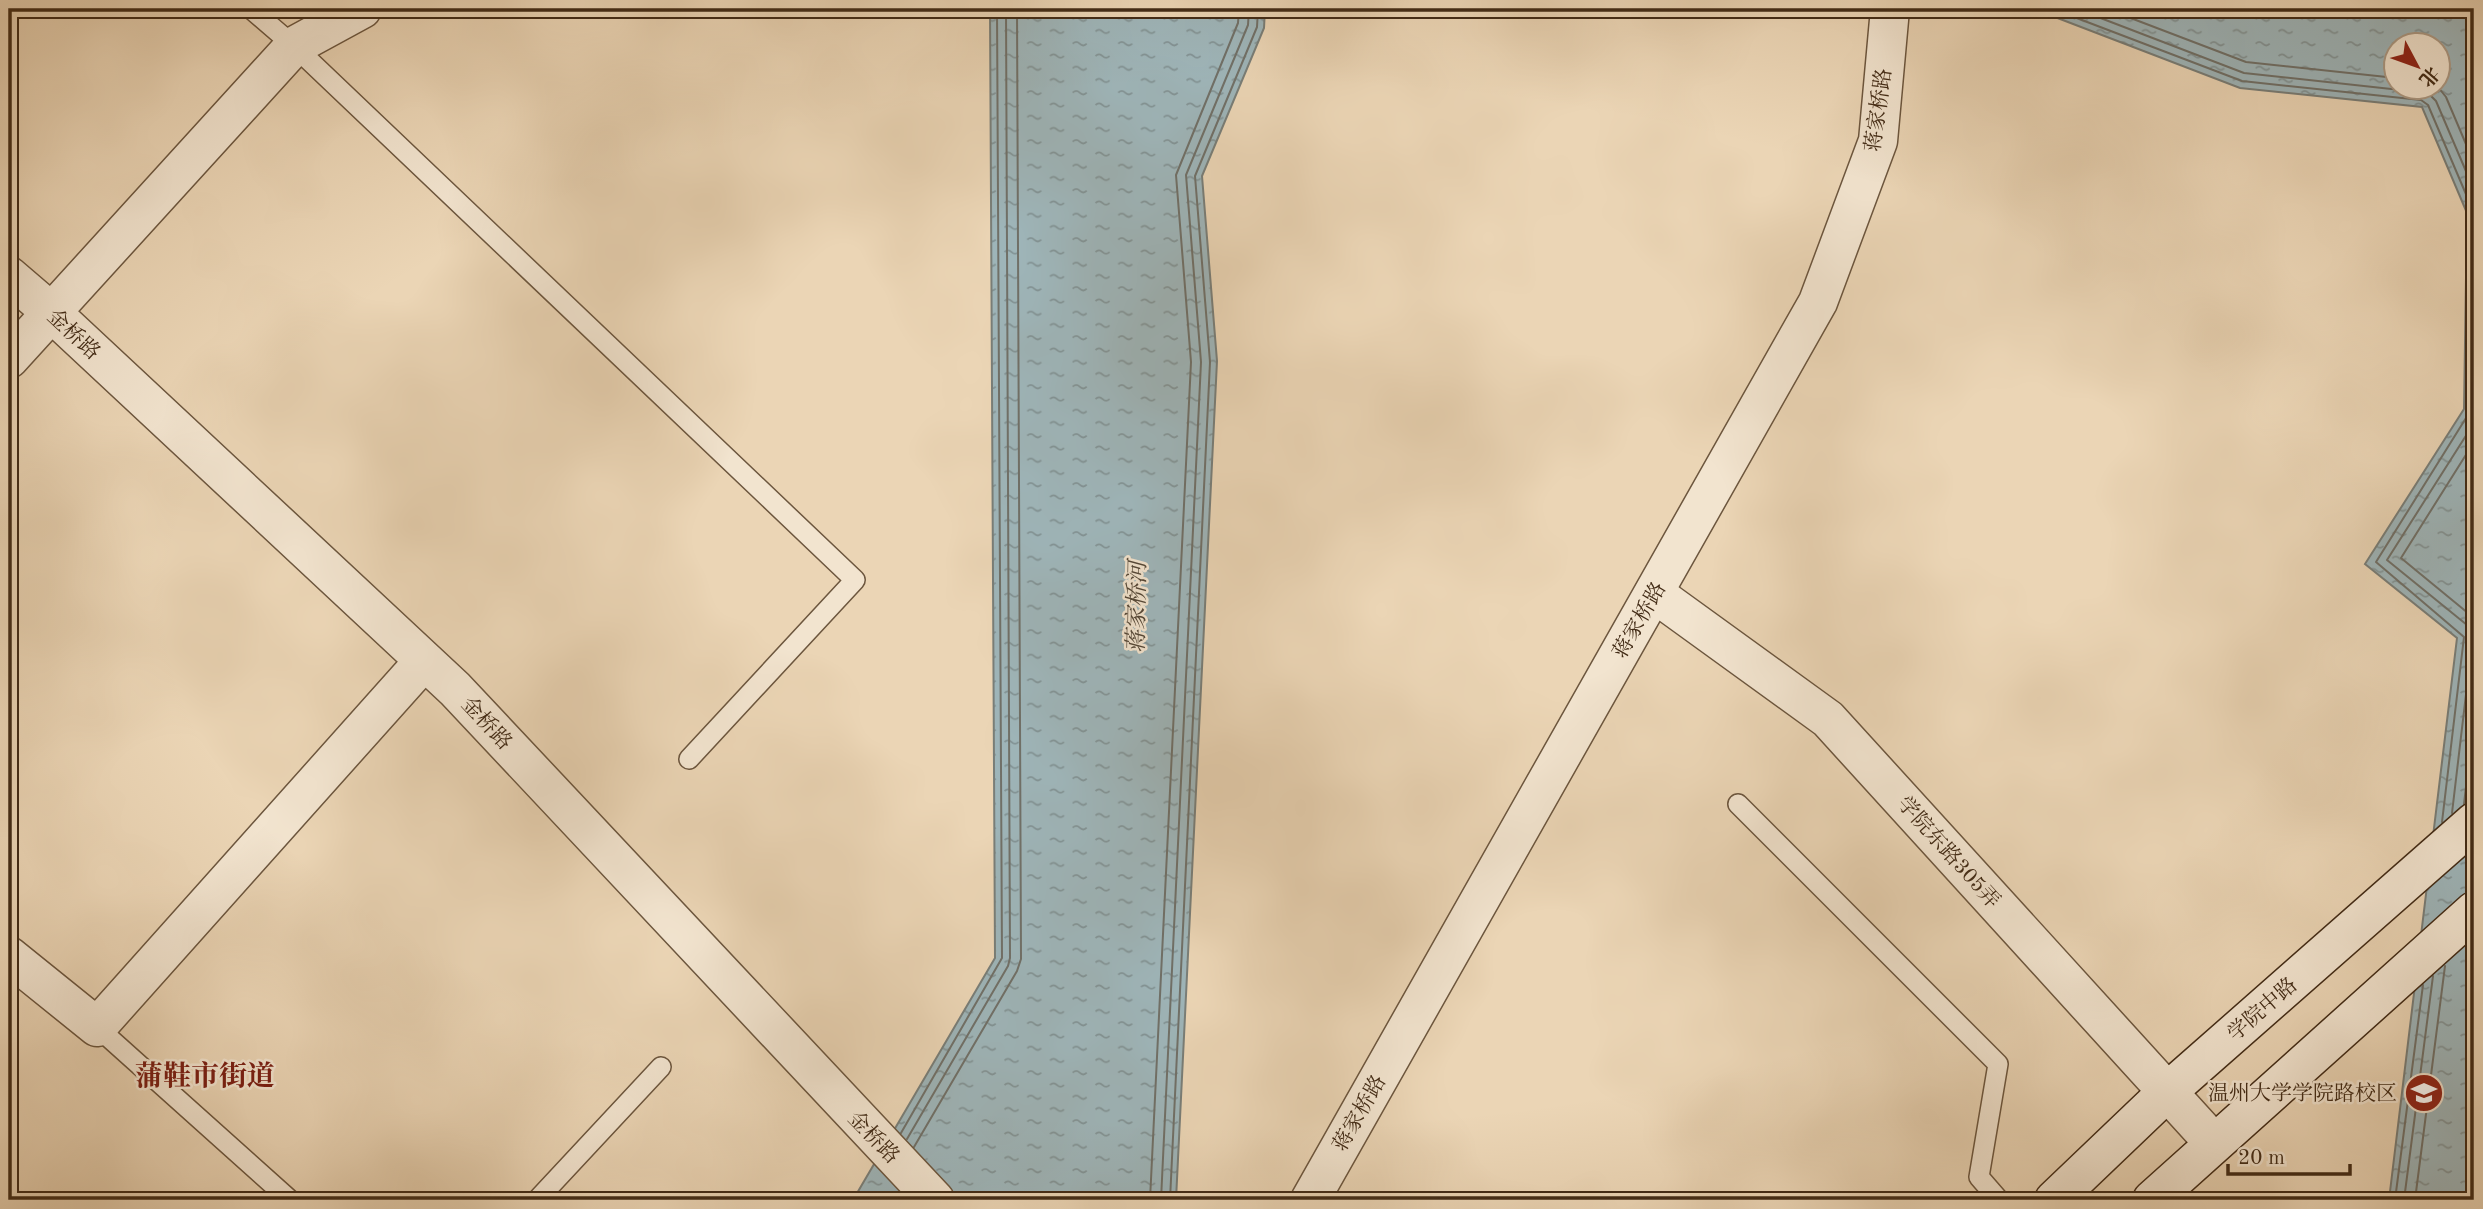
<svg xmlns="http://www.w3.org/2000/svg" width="2483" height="1209" font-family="'Old Standard TT','Noto Serif SC',serif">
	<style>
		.water { fill: url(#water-ripples); stroke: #797e78; stroke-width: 2; fill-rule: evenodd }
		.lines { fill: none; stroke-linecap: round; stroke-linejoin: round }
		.shore { stroke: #707068; stroke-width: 2 }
		.service-casing { stroke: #6c563e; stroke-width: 22 }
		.minor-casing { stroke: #6c563e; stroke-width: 41 }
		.tertiary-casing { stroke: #6c563e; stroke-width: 41 }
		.secondary-casing { stroke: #422b16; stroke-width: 41 }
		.service { stroke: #f2e4cf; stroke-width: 19 }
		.minor { stroke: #f2e4cf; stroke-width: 38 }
		.tertiary { stroke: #f2e4cf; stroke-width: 38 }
		.secondary { stroke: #f2e4cf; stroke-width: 38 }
		.labels { text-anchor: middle; stroke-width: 5; stroke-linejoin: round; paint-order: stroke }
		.street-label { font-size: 21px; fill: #422b16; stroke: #f2e4cf }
		.poi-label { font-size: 21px; fill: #422b16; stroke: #f2e4cf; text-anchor: end }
		.water-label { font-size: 23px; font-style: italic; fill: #544737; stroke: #f2e4cf }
		.district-label { font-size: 28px; font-weight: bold; fill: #7a1f14; stroke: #f2e4cf }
	</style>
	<defs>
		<pattern id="water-ripples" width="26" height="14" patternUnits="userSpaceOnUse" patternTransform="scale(1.75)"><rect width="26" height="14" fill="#9eb5b9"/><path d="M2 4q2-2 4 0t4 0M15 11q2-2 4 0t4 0" fill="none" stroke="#829395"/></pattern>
	</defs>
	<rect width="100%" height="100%" fill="#ebd5b5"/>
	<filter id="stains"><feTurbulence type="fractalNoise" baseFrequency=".00286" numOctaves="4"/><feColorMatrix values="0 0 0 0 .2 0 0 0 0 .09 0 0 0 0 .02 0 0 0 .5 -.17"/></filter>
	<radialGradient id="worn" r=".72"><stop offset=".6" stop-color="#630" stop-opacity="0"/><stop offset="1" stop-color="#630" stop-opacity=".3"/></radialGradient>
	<!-- water -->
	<g class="water">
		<path d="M 990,9 L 1265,9 L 1264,28 L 1202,176 L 1217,361 L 1176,1200 L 853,1200 L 995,958 Z"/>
		<path d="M 2034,9 L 2474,9 L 2474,1200 L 2389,1200 L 2457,638 L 2365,564 L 2464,409 L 2467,213 L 2422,107 L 2240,88 ZM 2396,46 L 2438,46 L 2438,88 L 2396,88 Z"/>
	</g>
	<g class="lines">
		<!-- shore -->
		<g class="shore">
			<path d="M 2053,9 L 2242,81 L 2421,100 L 2428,105 L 2474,213 L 2471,410 L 2376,562 L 2464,637 L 2442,822"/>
			<path d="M 2077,9 L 2244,73 L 2428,93 L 2436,101 L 2474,190"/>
			<path d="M 2107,9 L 2246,62 L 2396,78"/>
			<path d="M 2438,87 L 2446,97 L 2474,163"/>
			<path d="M 2474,442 L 2401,558 L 2474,618"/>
			<path d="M 2464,804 L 2474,718"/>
			<path d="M 2452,813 L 2473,635 L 2467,625 L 2387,560 L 2474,423"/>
			<path d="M 901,1133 L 1002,958 L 997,9"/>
			<path d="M 907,1139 L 1008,966 L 1010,958 L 1006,9"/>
			<path d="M 914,1147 L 1017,971 L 1021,959 L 1017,9"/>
			<path d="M 1150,1200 L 1191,362 L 1176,175 L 1238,23 L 1239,9"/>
			<path d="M 1161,1200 L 1201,362 L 1186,175 L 1248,25 L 1249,9"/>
			<path d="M 1170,1200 L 1210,362 L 1195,176 L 1257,27 L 1258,9"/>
			<path d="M 2395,1200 L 2423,985"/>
			<path d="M 2404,1200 L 2433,976"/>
			<path d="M 2415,1200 L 2445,966"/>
		</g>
		<!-- service casing -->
		<g class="service-casing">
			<g id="service">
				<path d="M 251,9 L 294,46 L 855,580 L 689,759"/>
				<path d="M 1738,804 L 1998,1064 L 1979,1177 L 1999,1200"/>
				<path d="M 97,1027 L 290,1200"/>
				<path d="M 537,1200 L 661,1067"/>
			</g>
		</g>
		<!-- minor casing -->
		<g class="minor-casing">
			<g id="minor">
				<path d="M 9,359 L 294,46 L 362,9"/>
				<path d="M 1654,593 L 1828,719 L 2214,1143"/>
				<path d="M 9,956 L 97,1027 L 424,661"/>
				<path d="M 1310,1200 L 1818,302 L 1878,141 L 1890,9"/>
			</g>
		</g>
		<!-- tertiary casing -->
		<g class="tertiary-casing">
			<path id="tertiary" d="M 9,276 L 51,312 L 455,689 L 935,1200"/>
		</g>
		<!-- secondary casing -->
		<g class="secondary-casing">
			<g id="secondary">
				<path d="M 2054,1200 L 2166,1093 L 2474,822"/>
				<path d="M 2152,1200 L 2474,911"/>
			</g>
		</g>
		<!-- service -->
		<use href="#service" class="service"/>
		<!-- minor -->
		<use href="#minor" class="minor"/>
		<!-- tertiary -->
		<use href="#tertiary" class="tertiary"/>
		<!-- secondary -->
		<use href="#secondary" class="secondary"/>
	</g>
	<!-- icons -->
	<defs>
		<g id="university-disc" transform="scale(2.0125)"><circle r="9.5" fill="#8f2418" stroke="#f2e4cf"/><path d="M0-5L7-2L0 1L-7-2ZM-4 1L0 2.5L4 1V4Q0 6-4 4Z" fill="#fff"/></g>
	</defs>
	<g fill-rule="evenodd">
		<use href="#university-disc" x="2424" y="1093"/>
	</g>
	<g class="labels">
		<!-- street labels -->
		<g class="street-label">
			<text transform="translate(1878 110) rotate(-82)" y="7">蒋家桥路</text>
			<text transform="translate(74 334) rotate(43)" y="7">金桥路</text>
			<text transform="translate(1639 620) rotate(-60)" y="7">蒋家桥路</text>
			<text transform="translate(487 723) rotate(47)" y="7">金桥路</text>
			<text transform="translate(1949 852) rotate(48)" y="7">学院东路305弄</text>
			<text transform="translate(2262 1009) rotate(-41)" y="7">学院中路</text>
			<text transform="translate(1359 1113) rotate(-60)" y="7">蒋家桥路</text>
			<text transform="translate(874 1137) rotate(46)" y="7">金桥路</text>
		</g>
		<!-- poi labels -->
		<g class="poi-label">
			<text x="2397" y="1100">温州大学学院路校区</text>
		</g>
		<!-- water labels -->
		<g class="water-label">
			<text transform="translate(1136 607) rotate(-89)" y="8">蒋家桥河</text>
		</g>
		<!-- district labels -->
		<g class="district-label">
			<text x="205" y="1085">蒲鞋市街道</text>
		</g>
	</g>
	<!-- margin -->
	<rect width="2483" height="1209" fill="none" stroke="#ebd5b5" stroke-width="35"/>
	<rect x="10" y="10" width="2462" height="1188" fill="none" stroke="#422b16" stroke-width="3.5"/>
	<rect x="18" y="18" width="2448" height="1174" fill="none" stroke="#422b16" stroke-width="2"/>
	<!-- north arrow -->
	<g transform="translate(2417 66) rotate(131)"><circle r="33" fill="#f2e4cf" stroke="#ac9a85" stroke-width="2"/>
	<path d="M0-5L12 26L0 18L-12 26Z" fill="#8f2418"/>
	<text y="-10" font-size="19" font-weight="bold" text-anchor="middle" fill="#422b16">北</text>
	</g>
	<!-- scale -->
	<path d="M2228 1164v10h122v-10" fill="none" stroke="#422b16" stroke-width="3.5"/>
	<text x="2238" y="1164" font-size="21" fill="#422b16" stroke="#f2e4cf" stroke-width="5" paint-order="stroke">20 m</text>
	<rect width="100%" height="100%" filter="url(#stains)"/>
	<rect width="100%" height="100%" fill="url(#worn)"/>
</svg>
